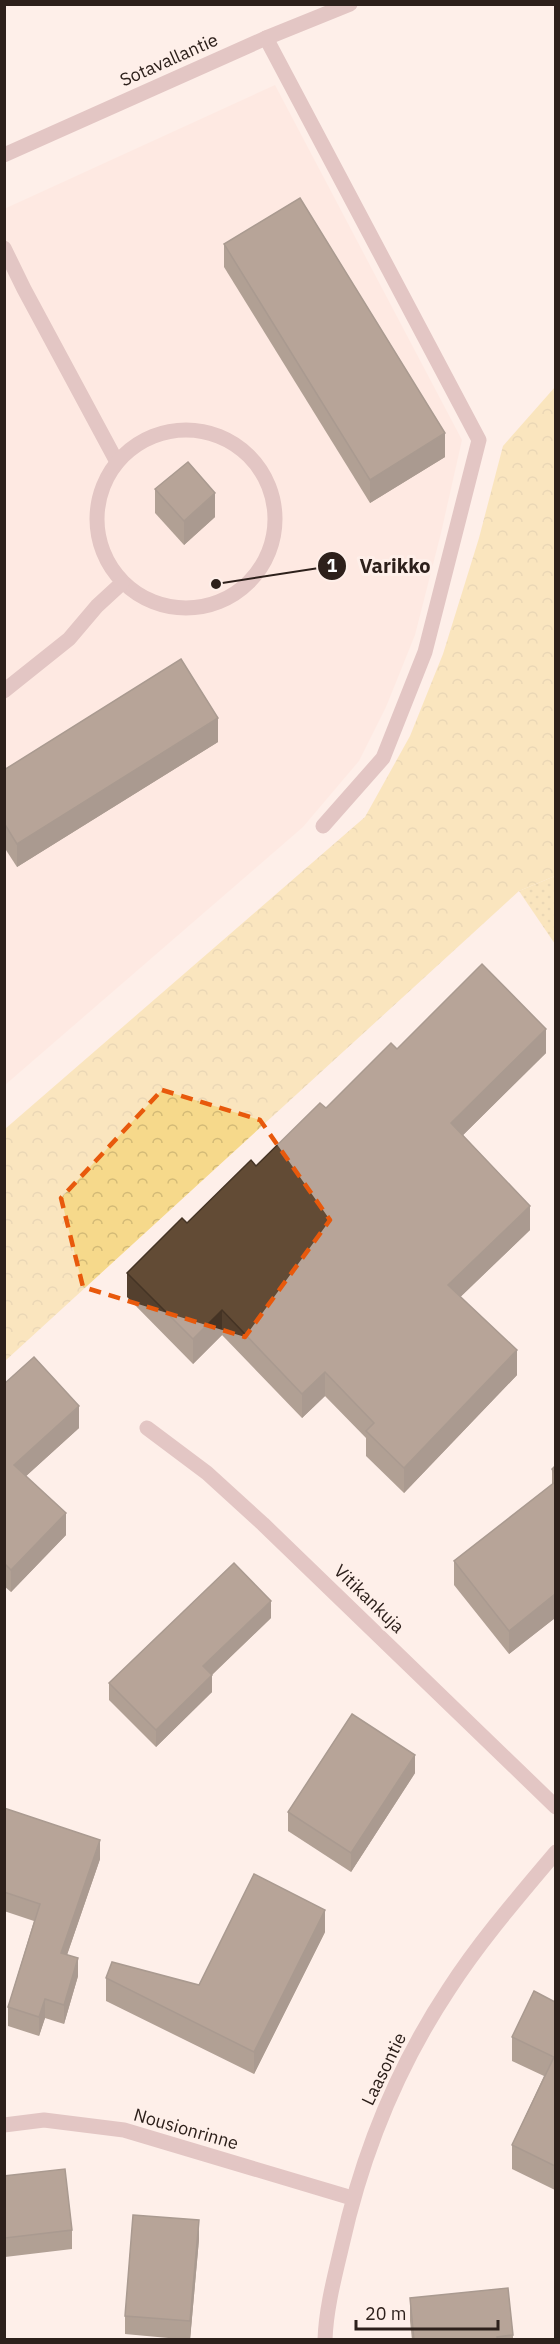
<svg xmlns="http://www.w3.org/2000/svg" width="560" height="2344" font-family="'IBM Plex Sans',sans-serif">
	<style>
		.built { fill: #ffe3d9 }
		.grass { fill: url(#grass-dots) }
		.forest { fill: url(#forest-crowns) }
		.lines { fill: none; stroke-linecap: round; stroke-linejoin: round }
		.minor { stroke: #c39597; stroke-width: 15 }
		.wall { fill: #54402e }
		.shaded-wall { fill: #453425 }
		.building { fill: #624b35; stroke: #453425; stroke-width: 1.5 }
		.marked { fill: none; stroke: #e8590c; stroke-width: 4.5; stroke-dasharray: 12 8; stroke-linejoin: round }
		.labels { text-anchor: middle; stroke-width: 6; stroke-linejoin: round; paint-order: stroke }
		.street-label { font-size: 18px; fill: #2d201b; stroke: #feefe9 }
		.leader { fill: none; stroke: #2d201b; stroke-width: 2 }
		.callout-dot { fill: #2d201b; stroke: #feefe9; stroke-width: 2 }
		.mark-label { font-size: 18px; text-anchor: middle; font-weight: bold; fill: #fff }
		.callout-label { font-size: 20px; text-anchor: middle; font-weight: bold; fill: #2d201b; stroke: #feefe9; stroke-width: 6; stroke-linejoin: round; paint-order: stroke }
	</style>
	<defs>
		<pattern id="grass-dots" width="8" height="8" patternUnits="userSpaceOnUse" patternTransform="scale(1.5)"><rect width="8" height="8" fill="#f6d98b"/><path d="M2 2h.1M6 6h.1" fill="none" stroke="#d3ba77" stroke-width="1.8" stroke-linecap="round"/></pattern>
		<pattern id="forest-crowns" width="20" height="18" patternUnits="userSpaceOnUse" patternTransform="scale(1.5)"><rect width="20" height="18" fill="#f6d98b"/><path d="M2 6a3 3 0 1 1 6 0M12 15a3 3 0 1 1 6 0" fill="none" stroke="#d3ba77"/></pattern>
	</defs>
	<rect width="100%" height="100%" fill="#feefe9"/>
	<!-- built -->
	<path class="built" d="M 275,85 L 462,440 L 441,533 L 415,635 L 386,707 L 359,761 L 303,827 L 5,1085 L 4,209 Z"/>
	<!-- grass -->
	<path class="grass" d="M 555,876 L 555,944 L 519,891 Z"/>
	<!-- forest -->
	<path class="forest" d="M 555,387 L 555,876 L 519,891 L 5,1361 L 5,1129 L 365,817 L 410,736 L 443,654 L 479,538 L 503,446 Z"/>
	<g class="lines">
		<!-- minor -->
		<g class="minor">
			<path d="M 266,38 L 479,440 L 425,652 L 383,758 L 323,826"/>
			<path d="M 4,155 L 266,38 L 350,4"/>
			<path d="M 4,248 L 24,289 L 117,462"/>
			<circle cx="186" cy="519" r="89"/>
			<path d="M 4,691 L 69,639 L 97,606 L 122,583"/>
			<path d="M 147,1428 L 207,1473 L 263,1524 L 556,1807"/>
			<path d="M 4,2125 L 44,2120 L 124,2130 L 352,2198"/>
			<path d="M 325,2340 C 326,2308 335,2275 342,2245 C 362,2155 398,2066 449,1989 C 480,1941 519,1896 556,1852"/>
		</g>
	</g>
	<!-- wall -->
	<g class="wall">
		<path d="M 224,244 L 445,457 L 370,503 L 224,267 Z"/>
		<path d="M 155,489 L 215,517 L 184,545 L 155,513 Z"/>
		<path d="M 218,742 L 17,867 L 4,847 L 4,770 Z"/>
		<path d="M 397,1049 L 546,1053 L 463,1135 L 530,1230 L 460,1297 L 517,1375 L 404,1493 L 366,1456 L 366,1438 L 325,1396 L 302,1418 L 222,1335 L 193,1364 L 127,1297 L 127,1273 Z"/>
		<path d="M 4,1384 L 79,1428 L 26,1476 L 66,1535 L 11,1592 L 4,1586 Z"/>
		<path d="M 555,1466 L 555,1618 L 509,1654 L 454,1585 L 454,1561 L 552,1485 L 552,1469 Z"/>
		<path d="M 271,1618 L 212,1675 L 212,1692 L 156,1747 L 109,1700 L 109,1683 Z"/>
		<path d="M 415,1773 L 351,1872 L 288,1831 L 288,1812 Z"/>
		<path d="M 4,1808 L 100,1859 L 67,1955 L 78,1976 L 64,2024 L 45,2018 L 39,2036 L 8,2026 L 8,2007 L 34,1921 L 4,1911 Z"/>
		<path d="M 325,1932 L 254,2074 L 106,2001 L 106,1978 L 199,1985 Z"/>
		<path d="M 555,2002 L 555,2190 L 512,2169 L 512,2145 L 544,2076 L 512,2061 L 512,2037 Z"/>
		<path d="M 4,2176 L 72,2230 L 72,2249 L 5,2257 L 4,2250 Z"/>
		<path d="M 199,2239 L 190,2340 L 125,2334 L 125,2316 Z"/>
		<path d="M 410,2298 L 513,2335 L 513,2340 L 412,2340 L 410,2321 Z"/>
	</g>
	<!-- shaded-wall -->
	<g class="shaded-wall">
		<path d="M 445,433 L 445,457 L 370,503 L 370,480 Z"/>
		<path d="M 215,493 L 215,517 L 184,545 L 184,521 Z"/>
		<path d="M 218,718 L 218,742 L 17,867 L 17,844 Z"/>
		<path d="M 546,1029 L 546,1053 L 451,1147 L 451,1123 Z"/>
		<path d="M 530,1206 L 530,1230 L 448,1309 L 448,1285 Z"/>
		<path d="M 222,1310 L 222,1335 L 193,1364 L 193,1339 Z"/>
		<path d="M 517,1350 L 517,1375 L 404,1493 L 404,1468 Z"/>
		<path d="M 325,1372 L 325,1396 L 302,1418 L 302,1394 Z"/>
		<path d="M 79,1406 L 79,1428 L 14,1487 L 14,1465 Z"/>
		<path d="M 66,1513 L 66,1535 L 11,1592 L 11,1570 Z"/>
		<path d="M 555,1594 L 555,1618 L 509,1654 L 509,1631 Z"/>
		<path d="M 271,1601 L 271,1618 L 203,1683 L 203,1666 Z"/>
		<path d="M 212,1675 L 212,1692 L 156,1747 L 156,1730 Z"/>
		<path d="M 415,1755 L 415,1773 L 351,1872 L 351,1853 Z"/>
		<path d="M 100,1840 L 100,1859 L 61,1972 L 61,1953 Z"/>
		<path d="M 325,1910 L 325,1932 L 254,2074 L 254,2052 Z"/>
		<path d="M 78,1958 L 78,1976 L 64,2024 L 64,2005 Z"/>
		<path d="M 45,1999 L 45,2018 L 39,2036 L 39,2017 Z"/>
		<path d="M 199,2220 L 199,2239 L 190,2340 L 190,2321 Z"/>
	</g>
	<!-- building -->
	<g class="building">
		<path d="M 300,198 L 445,433 L 370,480 L 224,244 Z"/>
		<path d="M 188,462 L 215,493 L 184,521 L 155,489 Z"/>
		<path d="M 181,659 L 218,718 L 17,844 L 4,823 L 4,770 Z"/>
		<path d="M 482,964 L 546,1029 L 451,1123 L 530,1206 L 448,1285 L 517,1350 L 404,1468 L 366,1431 L 374,1423 L 325,1372 L 302,1394 L 222,1310 L 193,1339 L 127,1273 L 182,1218 L 187,1223 L 251,1160 L 256,1166 L 320,1103 L 326,1108 L 391,1043 L 397,1049 Z"/>
		<path d="M 34,1357 L 79,1406 L 14,1465 L 66,1513 L 11,1570 L 4,1563 L 4,1384 Z"/>
		<path d="M 555,1466 L 555,1474 L 552,1469 Z"/>
		<path d="M 555,1482 L 555,1594 L 509,1631 L 454,1561 Z"/>
		<path d="M 234,1563 L 271,1601 L 203,1666 L 212,1675 L 156,1730 L 109,1683 Z"/>
		<path d="M 352,1714 L 415,1755 L 351,1853 L 288,1812 Z"/>
		<path d="M 4,1808 L 100,1840 L 61,1953 L 78,1958 L 64,2005 L 45,1999 L 39,2017 L 8,2007 L 40,1904 L 4,1892 Z"/>
		<path d="M 254,1874 L 325,1910 L 254,2052 L 106,1978 L 112,1962 L 199,1985 Z"/>
		<path d="M 534,1991 L 555,2002 L 555,2166 L 512,2145 L 554,2057 L 512,2037 Z"/>
		<path d="M 65,2169 L 72,2230 L 5,2238 L 4,2231 L 4,2176 Z"/>
		<path d="M 133,2215 L 199,2220 L 190,2321 L 125,2316 Z"/>
		<path d="M 508,2288 L 513,2335 L 497,2337 L 498,2340 L 414,2340 L 410,2298 Z"/>
	</g>
	<!-- marked area -->
	<path d="M0 0H560V2344H0ZM 162,1090 L 260,1120 L 330,1220 L 245,1337 L 83,1287 L 61,1198 Z" fill="#feefe9" fill-opacity=".55" fill-rule="evenodd"/>
	<path class="marked" d="M 162,1090 L 260,1120 L 330,1220 L 245,1337 L 83,1287 L 61,1198 Z"/>
	<g class="labels">
		<!-- street labels -->
		<g class="street-label">
			<text transform="translate(169 60) rotate(-24)" y="6">Sotavallantie</text>
			<text transform="translate(369 1599) rotate(44)" y="6">Vitikankuja</text>
			<text transform="translate(384 2069) rotate(-64)" y="6">Laasontie</text>
			<text transform="translate(186 2129) rotate(16)" y="6">Nousionrinne</text>
		</g>
	</g>
	<!-- callouts -->
	<path class="leader" d="M216 584L332 566"/>
	<g class="callout-dot">
		<circle cx="216" cy="584" r="6"/>
		<circle cx="332" cy="566" r="15"/>
	</g>
	<g class="mark-label">
		<text x="332" y="572">1</text>
	</g>
	<g class="callout-label">
		<text x="395" y="573">Varikko</text>
	</g>
	<!-- border -->
	<rect width="560" height="2344" fill="none" stroke="#2d201b" stroke-width="12"/>
	<!-- scale -->
	<path d="M356 2320v9h142v-9" fill="none" stroke="#2d201b" stroke-width="3"/>
	<text x="365" y="2320" font-size="18" fill="#2d201b" stroke="#feefe9" stroke-width="4.5" paint-order="stroke">20 m</text>
</svg>
